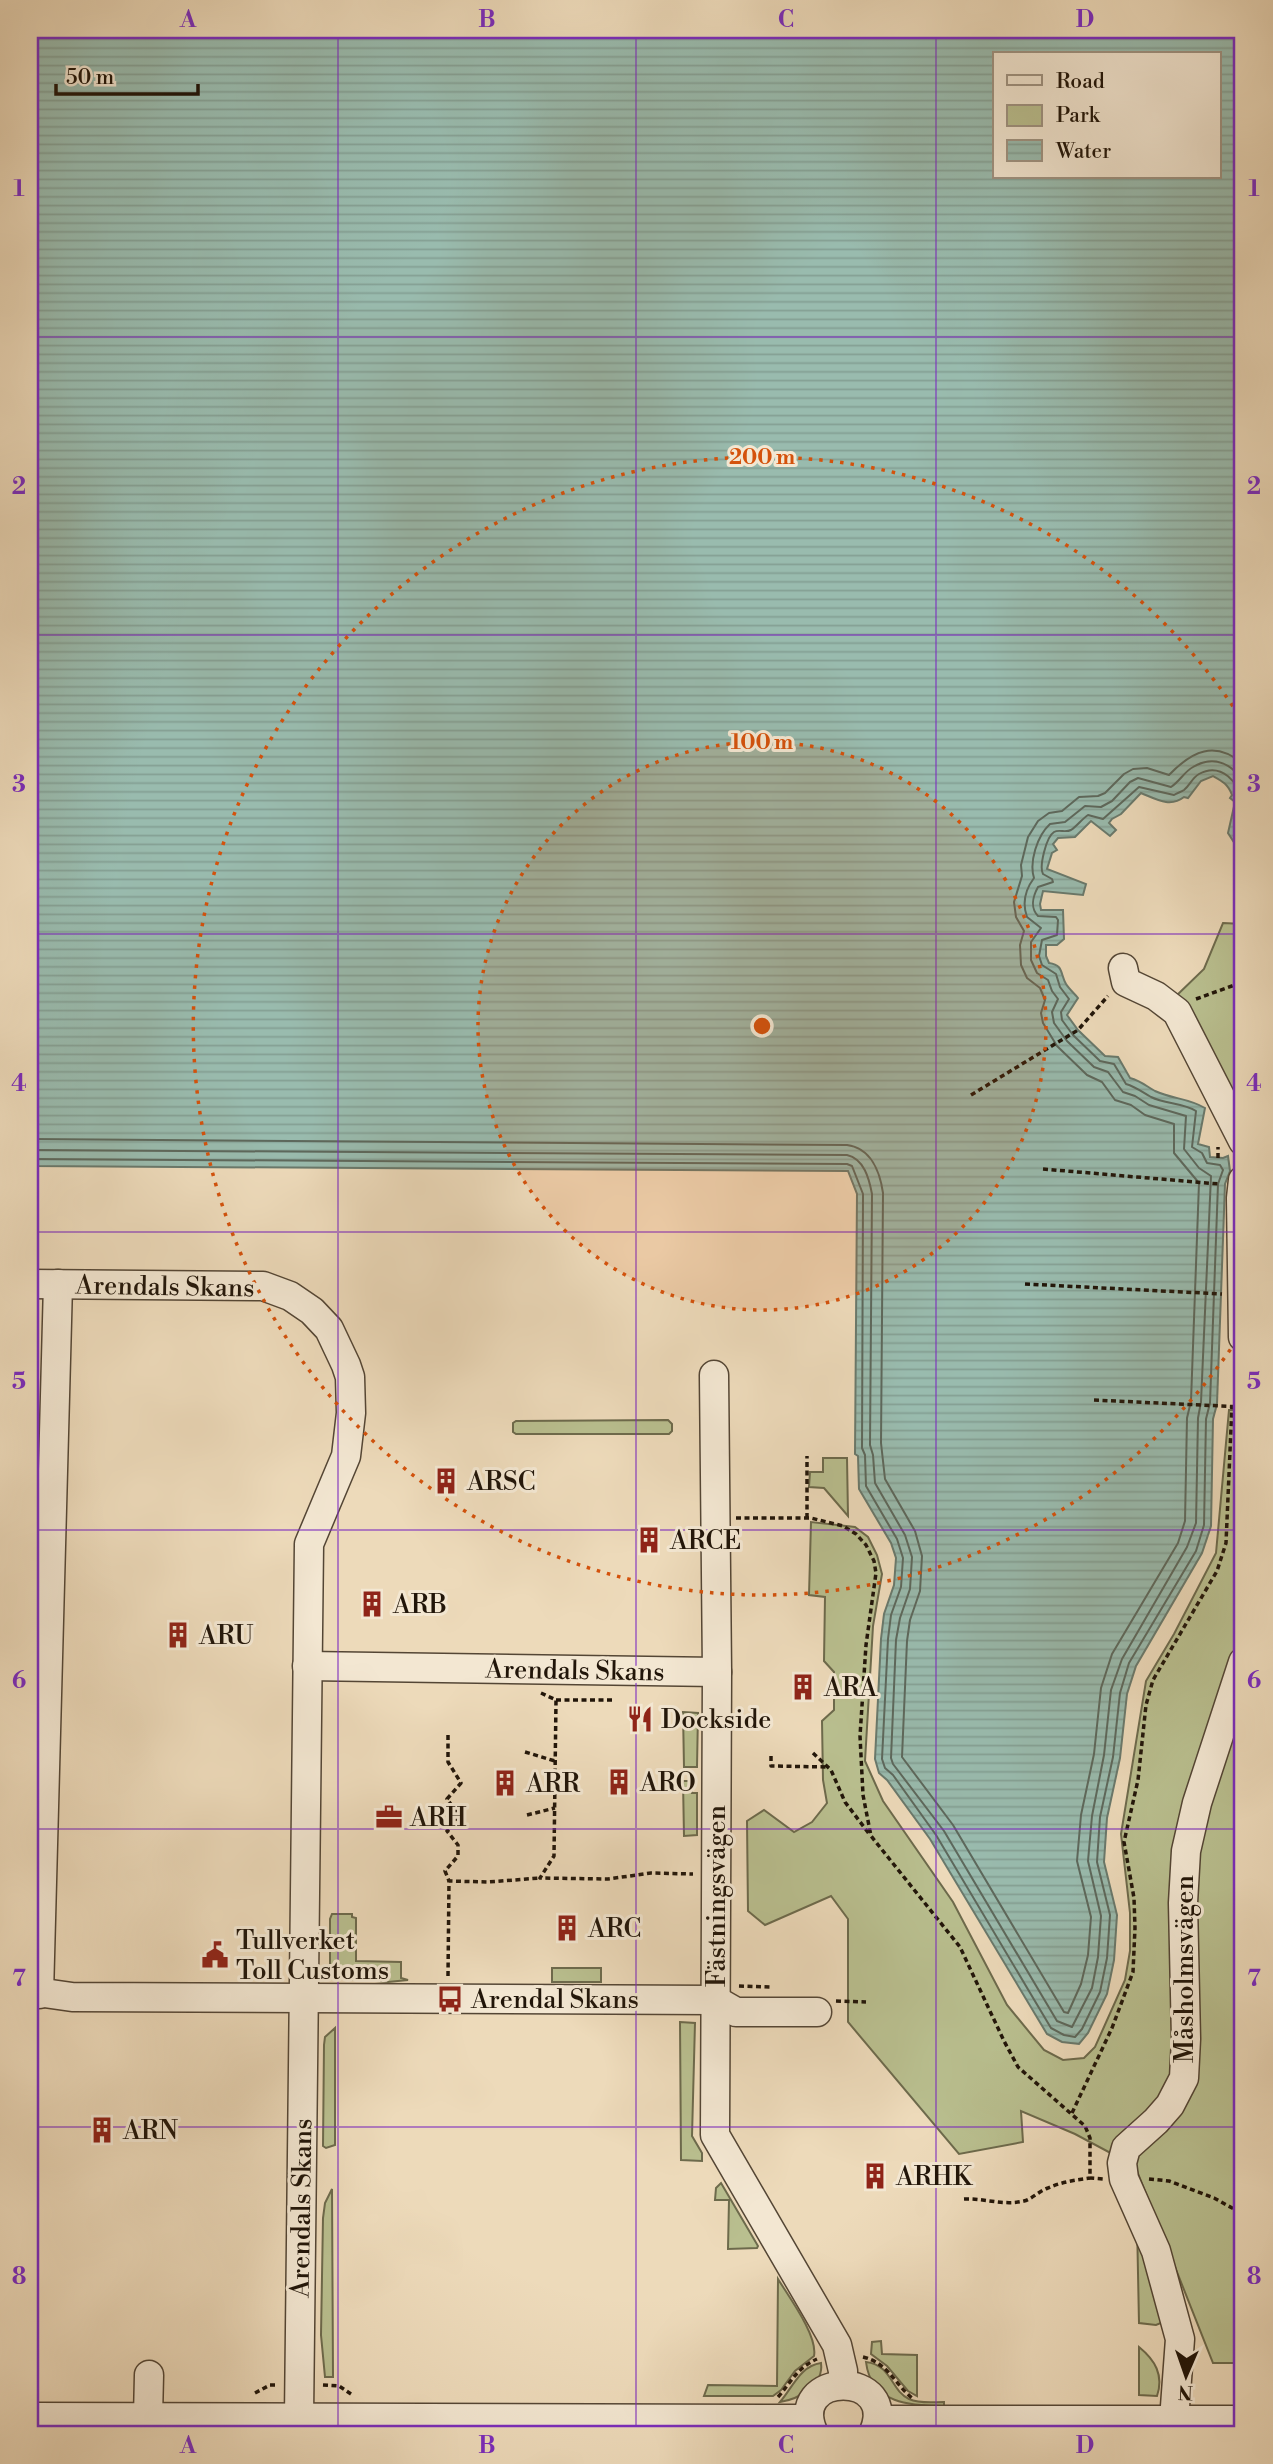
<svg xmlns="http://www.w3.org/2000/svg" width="1273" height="2464" font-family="'Libre Bodoni',serif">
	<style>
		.green { fill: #b9bf8f; stroke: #6d6a4c; stroke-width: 2 }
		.water { fill: url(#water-rules); stroke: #69796c; stroke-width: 2; fill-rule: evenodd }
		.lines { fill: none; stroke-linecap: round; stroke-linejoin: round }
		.shore { stroke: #5d685c; stroke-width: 2 }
		.minor-casing { stroke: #544635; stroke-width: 31 }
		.path { stroke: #211509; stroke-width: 3.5; stroke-dasharray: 5 3.5; stroke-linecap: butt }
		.minor { stroke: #f3e7d2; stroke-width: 28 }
		.grid { fill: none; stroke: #7b2cbf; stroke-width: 2; stroke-opacity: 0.55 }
		.ring { fill: none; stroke: #d4520c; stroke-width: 3.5; stroke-dasharray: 3.5 7 }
		.labels { text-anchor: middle; stroke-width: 6; stroke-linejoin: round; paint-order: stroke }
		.street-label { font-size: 26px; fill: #211509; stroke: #f3e7d2 }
		.poi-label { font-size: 26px; fill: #211509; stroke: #f3e7d2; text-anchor: start }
		.centre { fill: #d4520c; stroke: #f3e7d2; stroke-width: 3.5 }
		.ring-label { font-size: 21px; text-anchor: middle; font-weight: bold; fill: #d4520c; stroke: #f3e7d2; stroke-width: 6; stroke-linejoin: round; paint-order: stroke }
		.neatline { fill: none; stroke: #7b2cbf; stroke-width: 2.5 }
		.grid-label { font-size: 23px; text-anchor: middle; font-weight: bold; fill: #7b2cbf }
	</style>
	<defs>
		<pattern id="water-rules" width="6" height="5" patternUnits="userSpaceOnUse" patternTransform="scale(1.75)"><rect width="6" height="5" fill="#99bbae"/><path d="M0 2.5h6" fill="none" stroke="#84a094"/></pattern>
	</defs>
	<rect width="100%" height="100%" fill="#eddaba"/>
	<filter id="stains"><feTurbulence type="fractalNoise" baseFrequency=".00286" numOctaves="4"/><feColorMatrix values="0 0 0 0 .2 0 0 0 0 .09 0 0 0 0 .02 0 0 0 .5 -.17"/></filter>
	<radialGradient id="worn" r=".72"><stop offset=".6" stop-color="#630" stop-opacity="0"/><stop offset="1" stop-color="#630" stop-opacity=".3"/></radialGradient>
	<!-- green -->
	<g class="green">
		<path d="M 1223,923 L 1243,924 L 1243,1132 L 1173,999 L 1204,969 Z"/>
		<path d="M 1229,1410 L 1243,1410 L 1243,2363 L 1213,2363 L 1135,2166 L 1075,2134 L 1021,2111 L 1023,2142 L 959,2154 L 848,2022 L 848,1919 L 831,1896 L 765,1925 L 748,1911 L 747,1821 L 764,1810 L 794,1832 L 812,1822 L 827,1803 L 823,1780 L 822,1721 L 834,1710 L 834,1672 L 824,1661 L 825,1597 L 809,1595 L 811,1522 L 855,1527 L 868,1537 L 877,1555 L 882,1574 L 873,1626 L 865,1761 L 883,1801 L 953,1902 L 1007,2005 L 1044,2050 L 1063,2060 L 1084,2058 L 1095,2047 L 1125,1980 L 1130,1951 L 1130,1913 L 1121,1834 L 1146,1681 L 1174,1634 L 1216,1553 Z"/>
		<path d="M 668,1420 L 672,1424 L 672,1431 L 669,1434 L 516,1434 L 513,1432 L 513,1423 L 516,1421 Z"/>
		<path d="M 823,1458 L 847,1458 L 848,1516 L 824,1488 L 809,1487 L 810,1472 L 823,1472 Z"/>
		<path d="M 683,1712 L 698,1713 L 697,1767 L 684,1767 Z"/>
		<path d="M 683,1781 L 692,1781 L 692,1793 L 697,1793 L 697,1835 L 684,1836 Z"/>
		<path d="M 332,1914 L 352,1914 L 352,1917 L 356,1918 L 356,1961 L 401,1962 L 401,1978 L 408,1980 L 388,1982 L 336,1978 L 331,1972 L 330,1965 L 330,1919 Z"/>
		<rect x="552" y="1968" width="49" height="14"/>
		<path d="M 680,2022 L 695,2023 L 692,2136 L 702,2153 L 702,2161 L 681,2160 Z"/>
		<path d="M 335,2028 L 335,2145 L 326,2148 L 323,2146 L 324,2045 L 325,2037 Z"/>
		<path d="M 721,2183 L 758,2246 L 757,2248 L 728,2249 L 729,2200 L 715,2200 L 716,2188 Z"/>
		<path d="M 332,2189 L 333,2377 L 325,2377 L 321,2335 L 323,2218 L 325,2203 Z"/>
		<path d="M 1137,2223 L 1166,2321 L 1156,2325 L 1139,2323 Z"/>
		<path d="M 778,2279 C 789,2297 818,2336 814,2356 L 795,2371 L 781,2390 L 773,2396 L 704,2396 L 708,2385 L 777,2386 Z"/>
		<path d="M 881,2341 L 882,2354 L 917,2355 L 917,2396 L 908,2391 L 887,2366 L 871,2354 L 872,2342 Z"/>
		<path d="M 1139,2347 C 1155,2360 1164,2375 1157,2396 L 1139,2395 Z"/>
		<path d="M 866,2362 C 892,2365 891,2391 909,2399 C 920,2404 933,2402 944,2402 L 944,2406 C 911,2406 871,2404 866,2362 Z"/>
		<path d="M 821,2363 C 824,2385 799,2399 780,2402 C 793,2387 800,2366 821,2363 Z"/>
		<path d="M 30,2430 L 331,2432 L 333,2433 L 30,2434 Z"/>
	</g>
	<!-- water -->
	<path class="water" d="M 30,30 L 1243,30 L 1243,845 L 1237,847 L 1228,833 L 1235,802 L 1230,798 L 1232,795 C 1228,784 1222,781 1213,776 L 1201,781 L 1188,798 L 1184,797 C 1170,808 1156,799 1141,793 L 1121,814 L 1112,819 L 1109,823 L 1116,830 L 1110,836 L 1091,821 L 1075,837 L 1058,838 L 1053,844 L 1057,850 L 1052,853 L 1047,869 L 1086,884 L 1083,895 L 1043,891 L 1040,904 L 1041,910 L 1063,910 L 1064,939 L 1057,945 L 1046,945 L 1046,956 L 1049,963 C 1064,965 1060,974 1066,984 C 1069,989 1075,994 1078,998 L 1067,1015 L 1078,1030 L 1105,1056 L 1118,1057 L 1130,1078 C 1141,1081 1146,1086 1155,1091 C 1172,1099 1188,1098 1205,1108 L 1198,1144 L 1209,1147 L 1210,1157 L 1223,1158 L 1228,1156 L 1230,1171 L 1225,1184 L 1217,1404 L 1213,1419 L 1211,1526 L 1202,1553 L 1136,1666 L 1127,1694 L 1120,1758 L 1107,1818 L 1104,1862 L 1117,1915 L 1114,1960 L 1107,1994 L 1088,2033 L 1079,2044 L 1062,2042 L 1047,2034 L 930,1839 L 887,1780 L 879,1773 L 875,1759 L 881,1639 L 884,1614 L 894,1585 L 896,1558 L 891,1543 L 859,1489 L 858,1456 L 855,1454 L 857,1194 L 848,1171 L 30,1166 ZM 995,54 L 1219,54 L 1219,177 L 995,177 Z"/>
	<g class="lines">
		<!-- shore -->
		<g class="shore">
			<path d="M 30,1139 L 847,1145 C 871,1148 880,1172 883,1193 L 881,1443 L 885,1479 L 915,1531 L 922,1556 L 920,1591 L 910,1620 L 907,1641 L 902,1757 L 953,1825 L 1064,2012 L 1068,2013 L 1081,1984 L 1088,1955 L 1091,1917 L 1077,1861 L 1081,1815 L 1094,1754 L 1101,1688 L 1112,1654 L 1178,1543 L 1185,1521 L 1187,1418 L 1191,1401 L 1199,1183 L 1174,1153 L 1174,1124 L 1145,1115 L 1131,1105 L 1115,1100 L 1102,1082 L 1087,1075 L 1057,1046 L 1043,1023 L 1041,1013 L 1045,1000 L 1040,988 L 1027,978 L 1021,965 L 1020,945 L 1024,931 L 1016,917 L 1014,902 L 1022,876 L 1021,865 L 1028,837 L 1038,821 L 1049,813 L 1062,811 L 1079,797 L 1098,796 L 1105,793 L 1124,774 L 1133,769 L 1147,768 L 1169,775 C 1192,751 1215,740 1243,764"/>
			<path d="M 30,1150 L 847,1155 C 864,1159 869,1178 872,1194 L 870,1445 L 873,1455 L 875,1483 L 905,1535 L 912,1557 L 910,1589 L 900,1618 L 896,1640 L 891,1758 L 893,1764 L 944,1831 L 1057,2021 L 1072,2027 L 1092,1988 L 1098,1957 L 1101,1916 L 1088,1861 L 1092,1816 L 1104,1755 L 1111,1690 L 1122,1659 L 1187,1547 L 1196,1523 L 1198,1418 L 1201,1402 L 1211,1176 L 1199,1168 L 1184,1149 L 1186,1116 L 1149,1105 L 1135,1096 L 1123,1092 L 1108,1072 L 1094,1067 L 1067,1041 L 1054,1023 L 1052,1012 L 1058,999 L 1052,991 L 1048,980 L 1037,973 L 1031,960 L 1031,942 L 1041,928 L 1027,917 C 1022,903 1025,890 1034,878 C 1029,862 1037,836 1050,824 L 1065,822 L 1085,806 L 1101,807 L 1112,801 L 1130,782 L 1138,778 L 1171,787 C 1180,781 1184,772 1193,767 C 1213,755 1230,763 1243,780"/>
			<path d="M 30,1159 L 847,1164 L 852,1166 L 863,1194 L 862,1448 L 865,1455 L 866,1486 L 897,1539 L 903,1558 L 901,1587 L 891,1615 L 888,1639 L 882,1759 L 885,1768 L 893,1775 L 936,1835 L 1051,2028 L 1064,2035 L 1075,2037 L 1082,2029 L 1100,1992 L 1107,1958 L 1110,1915 L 1097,1862 L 1100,1817 L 1113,1757 L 1120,1693 L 1129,1663 L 1196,1551 L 1204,1525 L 1206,1419 L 1210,1403 L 1218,1184 L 1223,1170 L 1220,1165 L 1207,1163 L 1202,1153 L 1192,1147 L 1196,1111 C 1183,1103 1165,1104 1151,1097 C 1142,1092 1136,1087 1126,1084 L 1114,1064 L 1100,1061 L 1073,1035 L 1062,1020 L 1061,1012 L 1069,999 L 1060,987 L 1056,974 L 1042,965 L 1039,956 L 1042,940 L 1057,935 L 1058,920 L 1056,917 L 1038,916 C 1030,908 1033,896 1038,887 L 1053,882 L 1052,879 L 1043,874 C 1039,867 1046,837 1054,832 C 1059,829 1065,833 1071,830 C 1077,826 1082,819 1088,815 L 1103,819 L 1139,787 L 1174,795 C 1177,793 1181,792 1184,790 C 1190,785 1192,778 1199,774 C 1221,762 1240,782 1242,804 C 1243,813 1238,823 1236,831 L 1243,839"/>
		</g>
		<!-- minor casing -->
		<g class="minor-casing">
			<g id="minor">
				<path d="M 1123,968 L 1126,982 L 1156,996 L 1177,1012 L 1243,1141"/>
				<path d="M 1243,1180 L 1241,1198 L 1243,1337"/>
				<path d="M 30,1284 L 263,1286 L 290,1296 L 312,1311 L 329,1329 L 346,1365 L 350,1377 L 351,1413 L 346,1456 L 309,1544 L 299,2417"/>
				<path d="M 714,1375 L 717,1672 L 715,2135 L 837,2345 L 843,2371 L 843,2384"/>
				<path d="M 307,1666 L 717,1672"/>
				<path d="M 30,1991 L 72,1997 L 715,2000 L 736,2012 L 817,2012"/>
				<path d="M 39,1994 L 58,1284"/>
				<path d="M 30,2417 L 809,2419"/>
				<path d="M 148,2417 L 149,2375"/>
				<path d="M 878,2420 L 1243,2420"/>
				<path d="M 1174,2420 L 1180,2339 L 1156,2251 L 1124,2179 L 1122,2163 L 1126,2148 L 1156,2121 L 1170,2105 L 1184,2078 L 1186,2039 L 1183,1903 L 1186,1851 L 1197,1803 L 1243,1662"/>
				<path d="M 814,2434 C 784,2370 902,2369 873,2434"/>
			</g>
		</g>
		<!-- path -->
		<g class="path">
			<path d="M 1196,999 L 1243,982"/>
			<path d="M 971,1095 L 1078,1030 L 1108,996"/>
			<path d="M 1218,1158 L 1218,1147"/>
			<path d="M 1043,1169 L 1219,1184"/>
			<path d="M 1025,1284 L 1222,1294"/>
			<path d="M 1094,1400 L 1243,1407"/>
			<path d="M 736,1518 L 811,1518 L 843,1526 L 856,1534 L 866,1545 L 874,1561 L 876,1573 L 866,1645 L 860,1736 L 863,1795 L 871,1836 L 960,1947 L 1004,2041 L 1018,2067 L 1085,2126 L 1090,2138 L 1090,2178 L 1103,2179"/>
			<path d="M 807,1518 L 807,1456"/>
			<path d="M 541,1693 L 556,1700 L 554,1856 L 540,1878 L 608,1879 L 651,1873 L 693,1874"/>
			<path d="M 556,1700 L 614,1700"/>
			<path d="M 448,1735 L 448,1762 L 461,1783 L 447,1799 L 458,1814 L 457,1822 L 447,1831 L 458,1845 L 458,1856 L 445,1871 L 449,1881"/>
			<path d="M 525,1752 L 555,1761"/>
			<path d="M 813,1753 L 831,1770 L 845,1802 L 870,1835"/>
			<path d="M 771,1756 L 771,1766 L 828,1767"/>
			<path d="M 527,1815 L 555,1808"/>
			<path d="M 448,1976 L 449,1881 L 488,1882 L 540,1878"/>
			<path d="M 739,1986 L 770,1987"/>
			<path d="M 836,2001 L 866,2002"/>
			<path d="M 1072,2113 L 1112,2028 L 1133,1972 L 1135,1928 L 1134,1898 L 1124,1842 L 1138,1780 L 1146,1705 L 1153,1680 L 1217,1571 L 1226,1543 L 1232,1405"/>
			<path d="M 1149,2179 L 1169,2181 L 1214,2198 L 1243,2214"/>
			<path d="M 964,2199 C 984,2198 1003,2206 1024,2201 C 1032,2199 1039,2191 1048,2188 C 1061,2182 1076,2180 1090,2178"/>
			<path d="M 863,2357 C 888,2363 894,2383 912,2398"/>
			<path d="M 323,2385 L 339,2386 L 351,2394"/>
			<path d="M 255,2393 L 270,2385 L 277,2385"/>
			<path d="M 778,2397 C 791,2382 798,2367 817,2359"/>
		</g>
		<!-- minor -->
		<use href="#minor" class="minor"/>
	</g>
	<!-- grid -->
	<path class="grid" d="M 338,30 L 338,2434M 636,30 L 636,2434M 936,30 L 936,2434M 30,337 L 1243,337M 30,635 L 1243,635M 30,934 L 1243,934M 30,1232 L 1243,1232M 30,1530 L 1243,1530M 30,1829 L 1243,1829M 30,2127 L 1243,2127"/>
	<!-- distance rings -->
	<circle cx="762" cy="1026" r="284" fill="#d4520c" fill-opacity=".12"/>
	<g class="ring">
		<circle cx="762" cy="1026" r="284"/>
		<path d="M1242 1332A569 569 0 1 1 1242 720"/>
	</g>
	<!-- icons -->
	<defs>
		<g id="building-bare" transform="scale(2.1)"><path d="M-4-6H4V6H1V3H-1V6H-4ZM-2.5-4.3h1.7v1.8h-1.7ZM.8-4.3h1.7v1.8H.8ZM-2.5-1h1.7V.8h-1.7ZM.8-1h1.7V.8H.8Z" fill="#8f2418" stroke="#f3e7d2" stroke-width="2.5" paint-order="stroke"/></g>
		<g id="restaurant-bare" transform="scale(2.1)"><path d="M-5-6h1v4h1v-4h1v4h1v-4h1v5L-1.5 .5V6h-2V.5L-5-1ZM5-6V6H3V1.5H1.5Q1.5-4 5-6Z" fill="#8f2418" stroke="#f3e7d2" stroke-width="2.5" paint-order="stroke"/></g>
		<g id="office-bare" transform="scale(2.1)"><path d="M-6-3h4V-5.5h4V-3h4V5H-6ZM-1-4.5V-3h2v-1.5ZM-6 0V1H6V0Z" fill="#8f2418" stroke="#f3e7d2" stroke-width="2.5" paint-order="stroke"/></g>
		<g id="civic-bare" transform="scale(2.1)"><path d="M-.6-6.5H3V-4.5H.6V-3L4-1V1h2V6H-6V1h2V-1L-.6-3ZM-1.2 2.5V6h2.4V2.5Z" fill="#8f2418" stroke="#f3e7d2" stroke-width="2.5" paint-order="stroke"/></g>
		<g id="bus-bare" transform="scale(2.1)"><path d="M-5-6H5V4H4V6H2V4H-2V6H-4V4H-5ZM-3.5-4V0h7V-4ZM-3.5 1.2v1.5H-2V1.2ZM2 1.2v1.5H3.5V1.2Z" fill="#8f2418" stroke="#f3e7d2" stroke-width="2.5" paint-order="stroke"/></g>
	</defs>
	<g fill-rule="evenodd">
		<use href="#building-bare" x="446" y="1481"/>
		<use href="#building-bare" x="649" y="1540"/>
		<use href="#building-bare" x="372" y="1604"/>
		<use href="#building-bare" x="178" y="1635"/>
		<use href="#building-bare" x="803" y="1687"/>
		<use href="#restaurant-bare" x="640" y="1719"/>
		<use href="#building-bare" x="619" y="1782"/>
		<use href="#building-bare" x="505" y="1783"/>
		<use href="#office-bare" x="389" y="1817"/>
		<use href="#building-bare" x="567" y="1928"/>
		<use href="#civic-bare" x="215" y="1955"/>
		<use href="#bus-bare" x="450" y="1999"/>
		<use href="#building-bare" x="102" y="2130"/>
		<use href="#building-bare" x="875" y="2176"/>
	</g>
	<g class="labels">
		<!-- street labels -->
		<g class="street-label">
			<text transform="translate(165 1286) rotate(1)" y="9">Arendals Skans</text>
			<text transform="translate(575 1670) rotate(1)" y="9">Arendals Skans</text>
			<text transform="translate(716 1896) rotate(-90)" y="9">Fästningsvägen</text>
			<text transform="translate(1184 1969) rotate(-90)" y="9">Måsholmsvägen</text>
			<text transform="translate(301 2208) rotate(-89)" y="9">Arendals Skans</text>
		</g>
		<!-- poi labels -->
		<g class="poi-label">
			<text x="467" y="1490">ARSC</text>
			<text x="670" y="1549">ARCE</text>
			<text x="393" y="1613">ARB</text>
			<text x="199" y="1644">ARU</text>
			<text x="824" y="1696">ARA</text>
			<text x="661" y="1728">Dockside</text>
			<text x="640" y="1791">ARO</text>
			<text x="526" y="1792">ARR</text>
			<text x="410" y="1826">ARH</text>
			<text x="588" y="1937">ARC</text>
			<text x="236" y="1949">Tullverket<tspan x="236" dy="30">Toll Customs</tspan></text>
			<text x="471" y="2008">Arendal Skans</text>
			<text x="123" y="2139">ARN</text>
			<text x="896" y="2185">ARHK</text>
		</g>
	</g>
	<circle cx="762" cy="1026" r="10" class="centre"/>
	<g class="ring-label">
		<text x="762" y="464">200 m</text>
		<text x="762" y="749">100 m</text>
	</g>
	<!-- margin -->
	<rect width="1273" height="2464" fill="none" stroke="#eddaba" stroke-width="77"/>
	<!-- legend -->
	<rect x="993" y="52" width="228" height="126" fill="#f3e7d2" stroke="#9f9382" stroke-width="2"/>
	<rect x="1007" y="75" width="35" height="10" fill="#f3e7d2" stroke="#9f9382" stroke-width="2"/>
	<text x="1056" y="88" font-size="21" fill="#211509">Road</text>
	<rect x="1007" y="105" width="35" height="21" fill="#b9bf8f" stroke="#9f9382" stroke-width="2"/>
	<text x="1056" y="122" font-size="21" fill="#211509">Park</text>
	<rect x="1007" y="140" width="35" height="21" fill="url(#water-rules)" stroke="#9f9382" stroke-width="2"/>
	<text x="1056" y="158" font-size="21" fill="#211509">Water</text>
	<!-- north arrow -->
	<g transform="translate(1186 2376) rotate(182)" stroke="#f3e7d2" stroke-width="5" paint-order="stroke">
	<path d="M0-5L12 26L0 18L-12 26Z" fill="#211509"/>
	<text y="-10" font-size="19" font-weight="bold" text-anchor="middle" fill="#211509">N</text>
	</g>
	<!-- scale -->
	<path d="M56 84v10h142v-10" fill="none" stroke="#211509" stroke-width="3.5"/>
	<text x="66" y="84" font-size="21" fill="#211509" stroke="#f3e7d2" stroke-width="5" paint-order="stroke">50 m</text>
	<rect x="38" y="38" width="1196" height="2388" class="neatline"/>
	<g class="grid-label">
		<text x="188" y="27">A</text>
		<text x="487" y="27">B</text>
		<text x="786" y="27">C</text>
		<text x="1085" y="27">D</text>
		<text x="19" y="196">1</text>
		<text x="1254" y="196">1</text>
		<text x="19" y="494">2</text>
		<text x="1254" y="494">2</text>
		<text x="19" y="792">3</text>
		<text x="1254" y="792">3</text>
		<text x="19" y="1091">4</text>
		<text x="1254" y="1091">4</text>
		<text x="19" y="1389">5</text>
		<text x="1254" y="1389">5</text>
		<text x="19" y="1688">6</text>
		<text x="1254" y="1688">6</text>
		<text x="19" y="1986">7</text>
		<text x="1254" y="1986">7</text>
		<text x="19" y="2284">8</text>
		<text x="1254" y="2284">8</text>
		<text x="188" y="2453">A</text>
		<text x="487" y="2453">B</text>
		<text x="786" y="2453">C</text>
		<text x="1085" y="2453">D</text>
	</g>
	<rect width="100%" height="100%" filter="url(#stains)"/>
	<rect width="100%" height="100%" fill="url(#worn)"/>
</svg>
